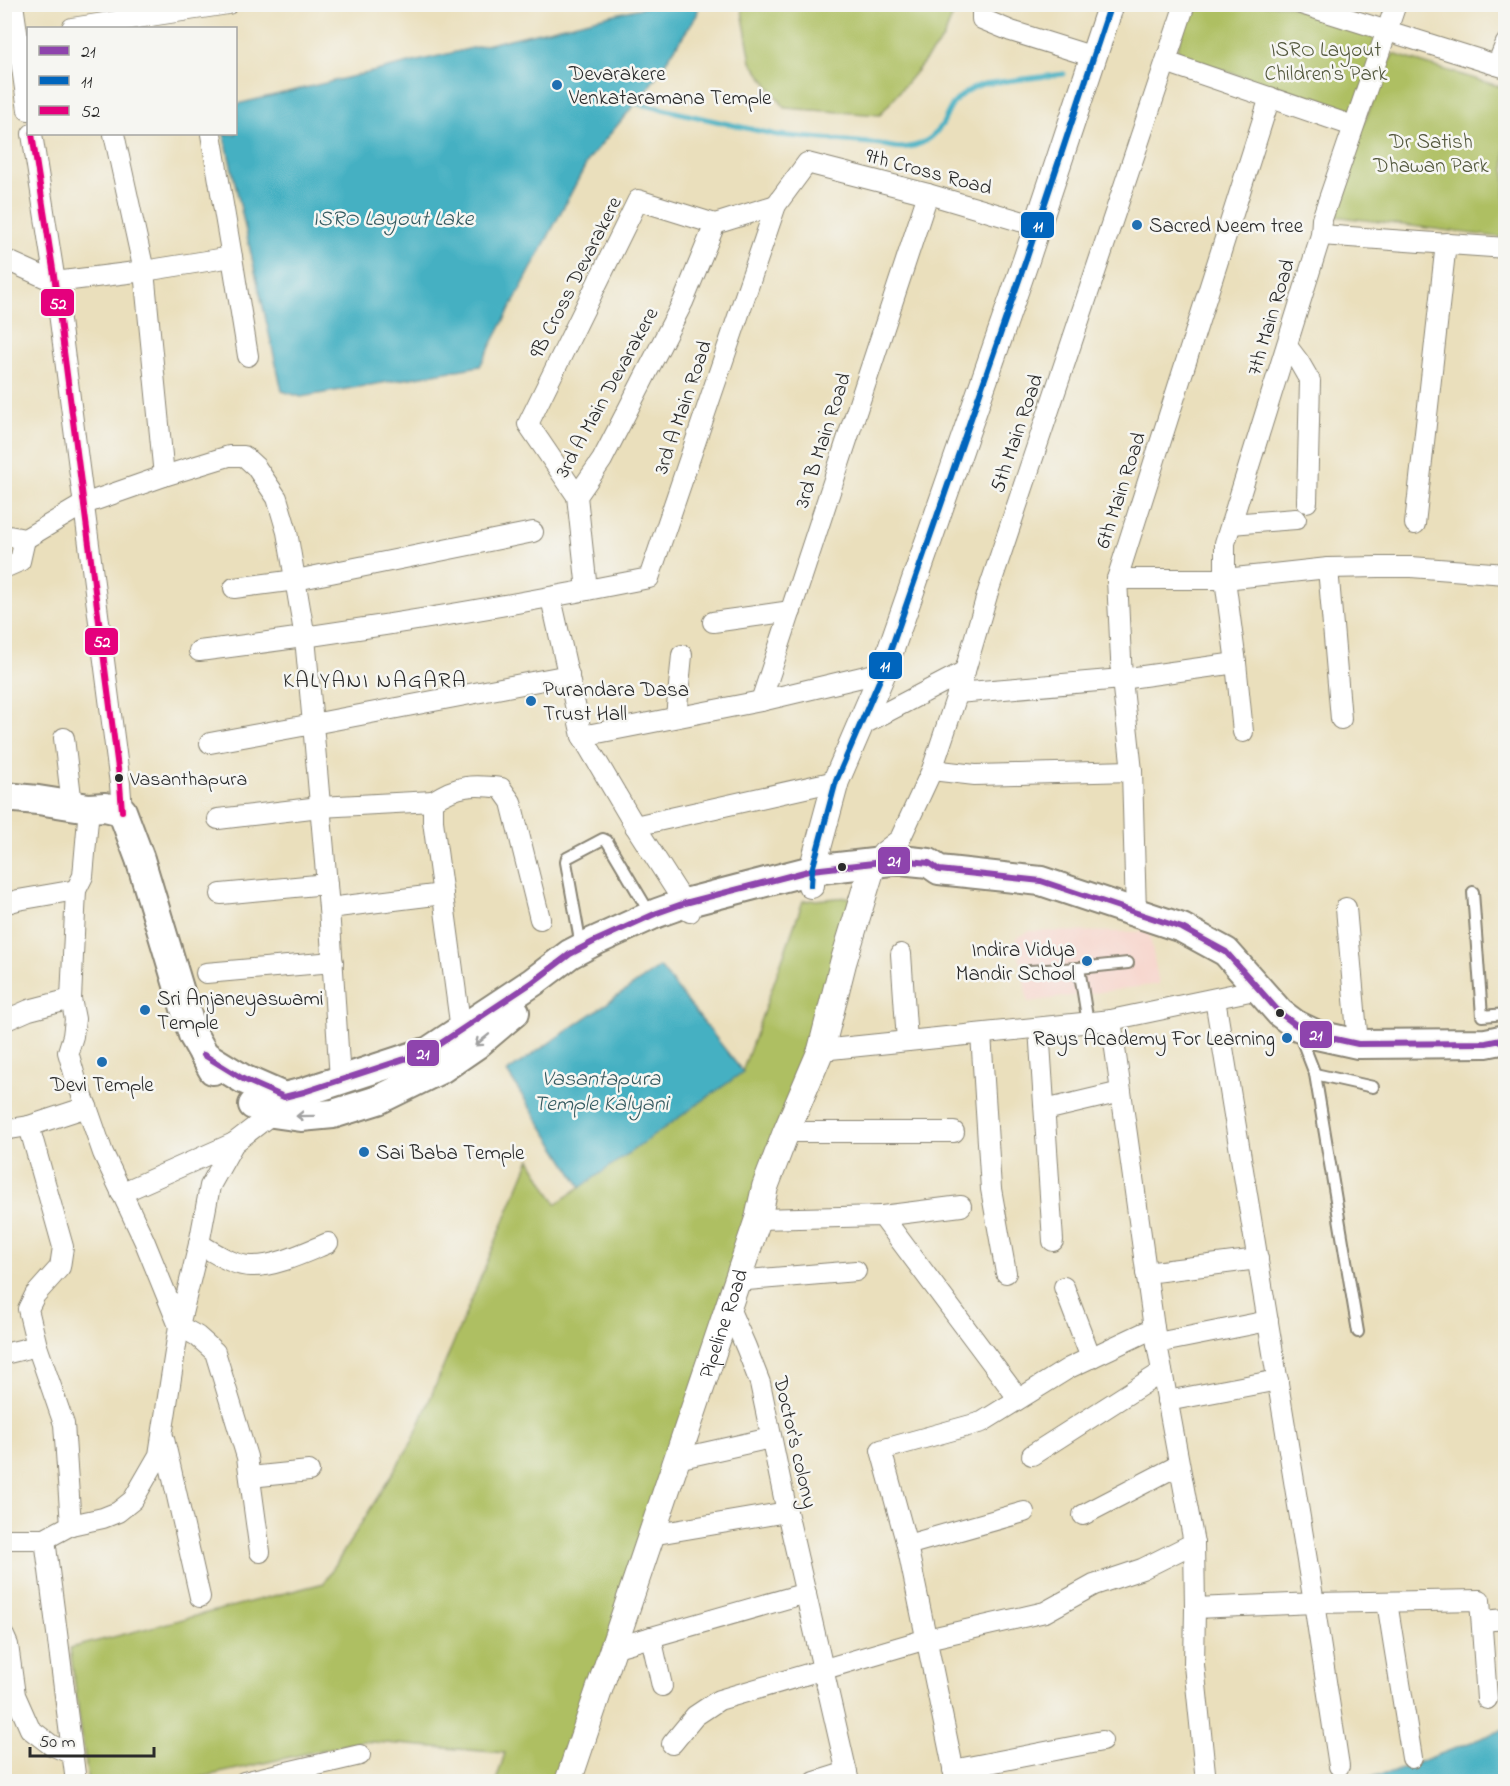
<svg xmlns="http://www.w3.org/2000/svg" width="1510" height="1786" font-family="'Indie Flower',sans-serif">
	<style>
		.built { fill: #f7d1c8 }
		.green { fill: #aebf62; stroke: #6c7546; stroke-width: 1.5 }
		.water { fill: #45b0c2; stroke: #386e76; stroke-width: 1.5 }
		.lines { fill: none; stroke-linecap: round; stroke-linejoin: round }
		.stream { stroke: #45b0c2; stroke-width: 5 }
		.service-casing { stroke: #8a8574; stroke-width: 14 }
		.minor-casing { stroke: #8a8574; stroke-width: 22 }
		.tertiary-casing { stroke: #8a8574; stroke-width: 28 }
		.secondary-casing { stroke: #8a8574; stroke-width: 32 }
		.service { stroke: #fff; stroke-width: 10 }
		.minor { stroke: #fff; stroke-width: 20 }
		.tertiary { stroke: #fff; stroke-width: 26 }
		.secondary { stroke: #fff; stroke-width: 28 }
		.bus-1-casing { stroke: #f6f6f2; stroke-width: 10 }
		.bus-2-casing { stroke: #f6f6f2; stroke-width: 10 }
		.bus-3-casing { stroke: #f6f6f2; stroke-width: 10 }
		.bus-1 { stroke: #8e44ad; stroke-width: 6 }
		.bus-2 { stroke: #0065bd; stroke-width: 6 }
		.bus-3 { stroke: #e5007d; stroke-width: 6 }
		.oneway { stroke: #a0a0a0 }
		.poi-dot { fill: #1f6fb2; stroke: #f6f6f2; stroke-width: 2 }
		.bus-dot { fill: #2b2b2b; stroke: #f6f6f2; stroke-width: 2 }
		.labels { text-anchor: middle; stroke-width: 5; stroke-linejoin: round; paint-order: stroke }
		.bus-label { font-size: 20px; fill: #2b2b2b; stroke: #f6f6f2; text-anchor: start }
		.park-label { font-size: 21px; fill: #52573c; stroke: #f6f6f2 }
		.poi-label { font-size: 21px; fill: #2b2b2b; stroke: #f6f6f2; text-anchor: start }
		.street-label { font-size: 21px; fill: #2b2b2b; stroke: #f6f6f2 }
		.water-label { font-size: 22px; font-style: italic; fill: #345a60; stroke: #f6f6f2 }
		.neighbourhood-label { font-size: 22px; letter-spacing: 1.5px; fill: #2b2b2b; stroke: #f6f6f2 }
		.line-badge { stroke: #f6f6f2; stroke-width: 2 }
		.badge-label { font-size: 16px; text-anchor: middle; font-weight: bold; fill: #fff }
	</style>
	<rect width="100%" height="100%" fill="#f6f6f2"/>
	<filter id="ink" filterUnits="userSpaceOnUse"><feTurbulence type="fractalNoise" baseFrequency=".0167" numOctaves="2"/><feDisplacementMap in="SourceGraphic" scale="12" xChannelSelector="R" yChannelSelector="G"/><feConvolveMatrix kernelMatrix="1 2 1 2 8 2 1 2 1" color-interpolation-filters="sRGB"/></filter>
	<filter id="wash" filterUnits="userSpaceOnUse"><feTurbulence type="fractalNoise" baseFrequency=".008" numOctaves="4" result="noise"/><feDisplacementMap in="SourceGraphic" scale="24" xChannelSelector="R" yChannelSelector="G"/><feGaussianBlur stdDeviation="1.35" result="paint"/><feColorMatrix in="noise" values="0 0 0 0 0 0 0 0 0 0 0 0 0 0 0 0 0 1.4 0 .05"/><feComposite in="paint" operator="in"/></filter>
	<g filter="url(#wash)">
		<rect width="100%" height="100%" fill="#eadfbc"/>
		<!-- built -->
		<path class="built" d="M 1030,931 L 1149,932 L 1159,984 L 1028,1002 L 1016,938 Z"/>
		<!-- green -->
		<g class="green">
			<path d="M 741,5 L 741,4 L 957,5 L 943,39 L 880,115 L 785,108 L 751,62 Z"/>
			<path d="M 1190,5 L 1287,5 L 1382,36 L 1353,115 L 1176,54 Z"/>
			<path d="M 1393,54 L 1505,88 L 1505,238 L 1325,215 Z"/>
			<path d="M 849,897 L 853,910 L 577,1740 L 562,1781 L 496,1781 L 505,1753 L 362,1741 L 184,1781 L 88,1781 L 70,1648 L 324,1583 L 412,1442 L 530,1159 L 556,1204 L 742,1072 L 803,901 Z"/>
		</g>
		<!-- water -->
		<g class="water">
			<path d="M 653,5 L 699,5 L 697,15 L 647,90 L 589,159 L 480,366 L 301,397 L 282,391 L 224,134 L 236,134 L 237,104 Z"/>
			<path d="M 660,967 L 743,1072 L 581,1187 L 507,1072 Z"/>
			<path d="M 1505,1729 L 1505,1781 L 1339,1782 L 1391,1773 Z"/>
		</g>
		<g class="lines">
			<!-- stream -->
			<path class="stream" d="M 636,103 L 777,135 L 881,144 C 904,152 928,147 942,125 C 946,118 948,111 953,104 C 961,94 971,88 983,84 L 1064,74"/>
		</g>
	</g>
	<g filter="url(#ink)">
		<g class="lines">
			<!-- service casing -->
			<g class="service-casing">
				<g id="service">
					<path d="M 1473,892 L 1482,1016 L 1506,1014"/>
					<path d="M 581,946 L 566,862 L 567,858 L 603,839 L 607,841 L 651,915"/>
					<path d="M 1079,968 L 1128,963"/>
					<path d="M 1030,971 L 1079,968 L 1088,1023"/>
					<path d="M 1299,1033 L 1315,1074 L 1358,1332"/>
					<path d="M 1315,1074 L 1373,1087"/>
				</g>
			</g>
			<!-- minor casing -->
			<g class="minor-casing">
				<g id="minor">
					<path d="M 13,4 L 28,110"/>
					<path d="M 982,4 L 982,19 L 1011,31 L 1094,57"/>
					<path d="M 1301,4 L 1506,68"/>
					<path d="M 72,28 L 228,4"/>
					<path d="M 1166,62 L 1353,126"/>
					<path d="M 1497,65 L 1506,43"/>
					<path d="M 32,134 L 55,282 L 120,784 L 122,811"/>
					<path d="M 114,134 L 144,271 L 164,476"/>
					<path d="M 1321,235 L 1506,248"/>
					<path d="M 232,257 L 248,356"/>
					<path d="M 4,259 L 55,282 L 144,271 L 232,257 L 211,134"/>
					<path d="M 1287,346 L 1299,362 L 1310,381 L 1307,502"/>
					<path d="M 577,496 L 528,424 L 638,200 L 715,224 L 776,205"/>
					<path d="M 1231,524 L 1296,519"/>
					<path d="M 1415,524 L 1446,243"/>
					<path d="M 4,538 L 9,536 L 25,539 L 84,504 L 164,476 L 229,456 L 244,456 L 256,467 L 277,498 L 287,532 L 305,638 L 313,724 L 210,743"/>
					<path d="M 4,568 L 20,561 L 25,539"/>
					<path d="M 1328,568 L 1341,719"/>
					<path d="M 1117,579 L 1225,579 L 1328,568 L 1379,567 L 1411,567 L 1506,574"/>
					<path d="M 234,588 L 296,580 L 533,532"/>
					<path d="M 587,590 L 577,496 L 602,460 L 683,302 L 715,224"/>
					<path d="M 551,598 L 582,736 L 635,826 L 690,912"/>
					<path d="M 713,622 L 791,611"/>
					<path d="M 199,651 C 350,632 500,608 649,578 L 776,205 L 807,163 L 928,194 L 1037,226"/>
					<path d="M 957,693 L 1122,679 L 1236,663"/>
					<path d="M 761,701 L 928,194"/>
					<path d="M 676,717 L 682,655"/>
					<path d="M 860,726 L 965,671"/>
					<path d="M 1243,732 L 1236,663 L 1225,579 L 1225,543 L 1321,235 L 1322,219 L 1396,4"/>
					<path d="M 582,736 L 761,701 L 883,672"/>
					<path d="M 64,738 L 72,805"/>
					<path d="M 932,770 L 975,775 L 1132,771"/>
					<path d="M 218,819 L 320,807 L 433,801"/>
					<path d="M 635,826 L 836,781"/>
					<path d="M 873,864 L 883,852 L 900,839 L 932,770 L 965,671 L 988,592 L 1185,4"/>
					<path d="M 221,894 L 327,884"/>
					<path d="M 4,904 L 18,900 L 76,890"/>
					<path d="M 329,908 L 443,894"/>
					<path d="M 1346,908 L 1358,1044"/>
					<path d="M 1136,913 L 1132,771 L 1122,679 L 1117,579 L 1270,97"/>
					<path d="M 901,954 L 907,1041"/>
					<path d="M 206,973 L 333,962"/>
					<path d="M 4,1021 L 29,1010 L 71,999"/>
					<path d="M 1039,1028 L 1053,1241"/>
					<path d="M 461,1030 L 433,821 L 433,801 C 458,785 472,784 501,788 L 511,802 L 540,919"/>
					<path d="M 981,1034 L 991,1189 L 1006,1273"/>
					<path d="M 821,1050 L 1111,1020 L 1259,989"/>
					<path d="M 340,1080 L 329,908 L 313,724 L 569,675"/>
					<path d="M 87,1107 L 103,1153 L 144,1240 L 179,1326 L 197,1336 L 215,1352 L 247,1457 L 260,1552"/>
					<path d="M 1045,1110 L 1121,1092"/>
					<path d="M 4,1130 L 29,1126"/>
					<path d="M 786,1132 L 954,1132"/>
					<path d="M 121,1193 L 234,1143"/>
					<path d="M 882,1216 L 961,1206"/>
					<path d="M 758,1219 L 882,1216 L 1018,1398"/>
					<path d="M 199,1244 C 214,1252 233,1266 251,1266 C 275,1267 306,1252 328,1243"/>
					<path d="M 1146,1273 L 1258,1259"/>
					<path d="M 736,1281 L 856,1271"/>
					<path d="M 1064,1287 L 1091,1358"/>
					<path d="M 728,1306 L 746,1347 L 760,1383 L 787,1512 L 849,1782"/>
					<path d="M 1154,1328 L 1194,1543 L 1195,1608 L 1314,1603 L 1215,999"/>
					<path d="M 1157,1343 L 1268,1321"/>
					<path d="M 37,1346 L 28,1309 L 35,1295 L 60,1267 L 63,1247 L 29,1126 L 87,1107 L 76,1080 L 68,1052 L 73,1036 L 75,1019 L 71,999 L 76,890 L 83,876 L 89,808"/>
					<path d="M 4,1354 L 37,1346 L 64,1424 L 71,1525"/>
					<path d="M 1167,1401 L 1278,1380"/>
					<path d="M 164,1439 L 200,1597"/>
					<path d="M 1032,1455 L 1162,1372"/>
					<path d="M 677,1459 L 771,1438"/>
					<path d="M 250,1477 L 309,1471"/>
					<path d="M 1083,1515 L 1179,1465"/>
					<path d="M 651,1535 L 787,1512"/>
					<path d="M 4,1539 L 45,1539 L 71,1525 L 103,1518 L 118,1512 L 133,1500 L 159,1455 L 179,1326 L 199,1244 L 210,1186 L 234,1143 L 273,1113 L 278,1106"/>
					<path d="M 45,1539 L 76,1782"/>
					<path d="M 907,1545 L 1024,1512"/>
					<path d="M 1387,1602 L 1412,1758"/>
					<path d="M 1195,1608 L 1194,1665 L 1206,1782"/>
					<path d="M 1482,1621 L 1506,1619"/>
					<path d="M 4,1636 L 8,1645 L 15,1695 L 30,1729 L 51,1745 L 72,1754"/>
					<path d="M 651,1637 L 662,1686"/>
					<path d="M 613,1648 L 806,1593"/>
					<path d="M 672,1744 L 695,1716 L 719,1700 L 927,1639 L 1045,1612 L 1094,1585 L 1142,1569 L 1194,1543"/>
					<path d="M 1339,1766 L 1314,1603 L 1480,1600 L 1487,1699"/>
					<path d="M 953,1770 L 1102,1741"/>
					<path d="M 244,1782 L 360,1755"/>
					<path d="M 815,1782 L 847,1772"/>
					<path d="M 956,1782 L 907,1545 L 881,1450 L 982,1422 L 1069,1368 L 1154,1328 L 1111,1020"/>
				</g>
			</g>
			<!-- tertiary casing -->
			<g class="tertiary-casing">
				<g id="tertiary">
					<path d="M 811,885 L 812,870 L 836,781 L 883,672 L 1027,257 L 1111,4"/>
					<path id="s1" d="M 568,1782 L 758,1219 L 765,1187 L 786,1132 L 821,1050 L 843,963 L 873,864"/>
				</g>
			</g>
			<!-- secondary casing -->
			<g class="secondary-casing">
				<g id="secondary">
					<path d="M 4,797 L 38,800 L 89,808 L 105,807 L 122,811 L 140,859 L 193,1035 L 213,1070"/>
					<path d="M 204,1055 L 243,1079 L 284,1097 L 304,1092 L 429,1051 L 533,982 L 570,954 L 595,941 L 657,913 L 685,903 L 812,870 L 900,860 L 929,863 L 939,870 L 1041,881 L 1182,928 L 1226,952 L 1280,1013 L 1296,1025 L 1317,1035 L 1358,1044 L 1486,1043 L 1506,1039"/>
					<path d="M 253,1105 L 273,1113 L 301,1117 L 333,1114 L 378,1100 L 441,1069 L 476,1045 L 515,1012"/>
				</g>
			</g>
			<!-- service -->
			<use href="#service" class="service"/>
			<!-- minor -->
			<use href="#minor" class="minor"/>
			<!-- tertiary -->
			<use href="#tertiary" class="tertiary"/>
			<!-- secondary -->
			<use href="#secondary" class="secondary"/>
			<!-- bus-1 casing -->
			<g class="bus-1-casing">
				<path id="bus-1" d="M 204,1055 L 243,1079 L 284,1097 L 304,1092 L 429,1051 L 533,982 L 570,954 L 595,941 L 657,913 L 685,903 L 812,870 L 900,860 L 929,863 L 939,870 L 1041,881 L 1182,928 L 1226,952 L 1280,1013 L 1296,1025 L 1317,1035 L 1358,1044 L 1486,1043 L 1506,1039"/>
			</g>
			<!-- bus-2 casing -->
			<g class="bus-2-casing">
				<path id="bus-2" d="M 811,885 L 812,870 L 836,781 L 883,672 L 1027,257 L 1111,4"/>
			</g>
			<!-- bus-3 casing -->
			<g class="bus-3-casing">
				<path id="bus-3" d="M 32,134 L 55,282 L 120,784 L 122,811"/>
			</g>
			<!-- bus-1 -->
			<use href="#bus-1" class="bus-1"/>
			<!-- bus-2 -->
			<use href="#bus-2" class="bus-2"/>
			<!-- bus-3 -->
			<use href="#bus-3" class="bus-3"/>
		</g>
		<!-- one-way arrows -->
		<defs><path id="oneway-shaft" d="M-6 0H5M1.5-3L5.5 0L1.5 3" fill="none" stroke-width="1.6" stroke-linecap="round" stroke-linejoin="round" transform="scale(1.5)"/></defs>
		<g class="oneway">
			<use href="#oneway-shaft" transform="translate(482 1040) rotate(141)"/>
			<use href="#oneway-shaft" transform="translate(305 1116) rotate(179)"/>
		</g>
	</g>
	<!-- markers -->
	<g class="poi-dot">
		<circle cx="557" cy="85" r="6"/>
		<circle cx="1137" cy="225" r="6"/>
		<circle cx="531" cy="701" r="6"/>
		<circle cx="1087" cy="961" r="6"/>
		<circle cx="145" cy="1010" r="6"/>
		<circle cx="1287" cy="1038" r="6"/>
		<circle cx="102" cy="1062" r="6"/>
		<circle cx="364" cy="1152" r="6"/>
	</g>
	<g class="bus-dot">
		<circle cx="119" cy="778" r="5"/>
		<circle cx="842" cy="867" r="5"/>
		<circle cx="1280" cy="1013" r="5"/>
	</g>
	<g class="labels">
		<!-- bus labels -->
		<g class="bus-label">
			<text x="130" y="785">Vasanthapura</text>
		</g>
		<!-- park labels -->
		<g class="park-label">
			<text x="1326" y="56">ISRO Layout<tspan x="1326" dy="24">Children's Park</tspan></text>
			<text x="1431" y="148">Dr Satish<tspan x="1431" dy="24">Dhawan Park</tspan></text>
		</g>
		<!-- poi labels -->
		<g class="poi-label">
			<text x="569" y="80">Devarakere<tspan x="569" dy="24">Venkataramana Temple</tspan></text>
			<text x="1149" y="232">Sacred Neem tree</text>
			<text x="543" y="696">Purandara Dasa<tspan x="543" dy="24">Trust Hall</tspan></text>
			<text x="1075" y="956" text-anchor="end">Indira Vidya<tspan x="1075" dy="24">Mandir School</tspan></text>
			<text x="157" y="1005">Sri Anjaneyaswami<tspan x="157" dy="24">Temple</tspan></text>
			<text x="1275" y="1045" text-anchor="end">Rays Academy For Learning</text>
			<text x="102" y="1091" text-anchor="middle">Devi Temple</text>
			<text x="376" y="1159">Sai Baba Temple</text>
		</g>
		<!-- street labels -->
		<g class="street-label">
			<text transform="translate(929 171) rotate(15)" y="7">9th Cross Road</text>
			<text transform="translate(575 277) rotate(-63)" y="7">9B Cross Devarakere</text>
			<text transform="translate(1270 317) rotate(-73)" y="7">7th Main Road</text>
			<text transform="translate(606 392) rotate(-61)" y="7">3rd A Main Devarakere</text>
			<text transform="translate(682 407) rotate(-71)" y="7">3rd A Main Road</text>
			<text transform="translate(1016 433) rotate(-71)" y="7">5th Main Road</text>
			<text transform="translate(822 440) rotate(-72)" y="7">3rd B Main Road</text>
			<text transform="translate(1120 490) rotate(-72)" y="7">6th Main Road</text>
			<text dy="7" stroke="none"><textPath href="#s1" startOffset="484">Pipeline Road</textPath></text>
			<text transform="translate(796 1442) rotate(77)" y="7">Doctor's colony</text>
		</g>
		<!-- water labels -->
		<g class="water-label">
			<text x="393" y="225">ISRO Layout Lake</text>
			<text x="601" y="1085">Vasantapura<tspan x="601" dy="25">Temple Kalyani</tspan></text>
		</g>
		<!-- neighbourhood labels -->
		<g class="neighbourhood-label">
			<text x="375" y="687">KALYANI NAGARA</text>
		</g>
	</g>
	<g class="line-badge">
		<rect x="1020" y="211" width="35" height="28" rx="6" fill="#0065bd"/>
		<rect x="40" y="288" width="35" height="29" rx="6" fill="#e5007d"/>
		<rect x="84" y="627" width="35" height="29" rx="6" fill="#e5007d"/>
		<rect x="868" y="651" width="35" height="29" rx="6" fill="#0065bd"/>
		<rect x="877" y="846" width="34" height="29" rx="6" fill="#8e44ad"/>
		<rect x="1299" y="1020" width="34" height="29" rx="6" fill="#8e44ad"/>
		<rect x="406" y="1039" width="34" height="28" rx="6" fill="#8e44ad"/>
	</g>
	<g class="badge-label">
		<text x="1038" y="231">11</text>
		<text x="58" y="309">52</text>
		<text x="102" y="647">52</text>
		<text x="885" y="671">11</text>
		<text x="894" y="866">21</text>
		<text x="1316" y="1040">21</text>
		<text x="423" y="1059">21</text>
	</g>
	<!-- margin -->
	<rect width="1510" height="1786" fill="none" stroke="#f6f6f2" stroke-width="24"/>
	<!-- legend -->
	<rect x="27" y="27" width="210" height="108" fill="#f6f6f2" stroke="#a5a5a2" stroke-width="1.5"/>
	<rect x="39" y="46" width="30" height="9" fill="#8e44ad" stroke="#a5a5a2" stroke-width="1.5"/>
	<text x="81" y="57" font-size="18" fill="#2b2b2b">21</text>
	<rect x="39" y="76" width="30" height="9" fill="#0065bd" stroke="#a5a5a2" stroke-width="1.5"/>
	<text x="81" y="87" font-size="18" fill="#2b2b2b">11</text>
	<rect x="39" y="106" width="30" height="9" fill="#e5007d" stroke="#a5a5a2" stroke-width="1.5"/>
	<text x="81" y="117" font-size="18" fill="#2b2b2b">52</text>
	<!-- scale -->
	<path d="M30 1747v9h124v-9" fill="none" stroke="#2b2b2b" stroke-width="3"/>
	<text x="39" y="1747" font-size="18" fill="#2b2b2b" stroke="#f6f6f2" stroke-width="4.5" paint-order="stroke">50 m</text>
</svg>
